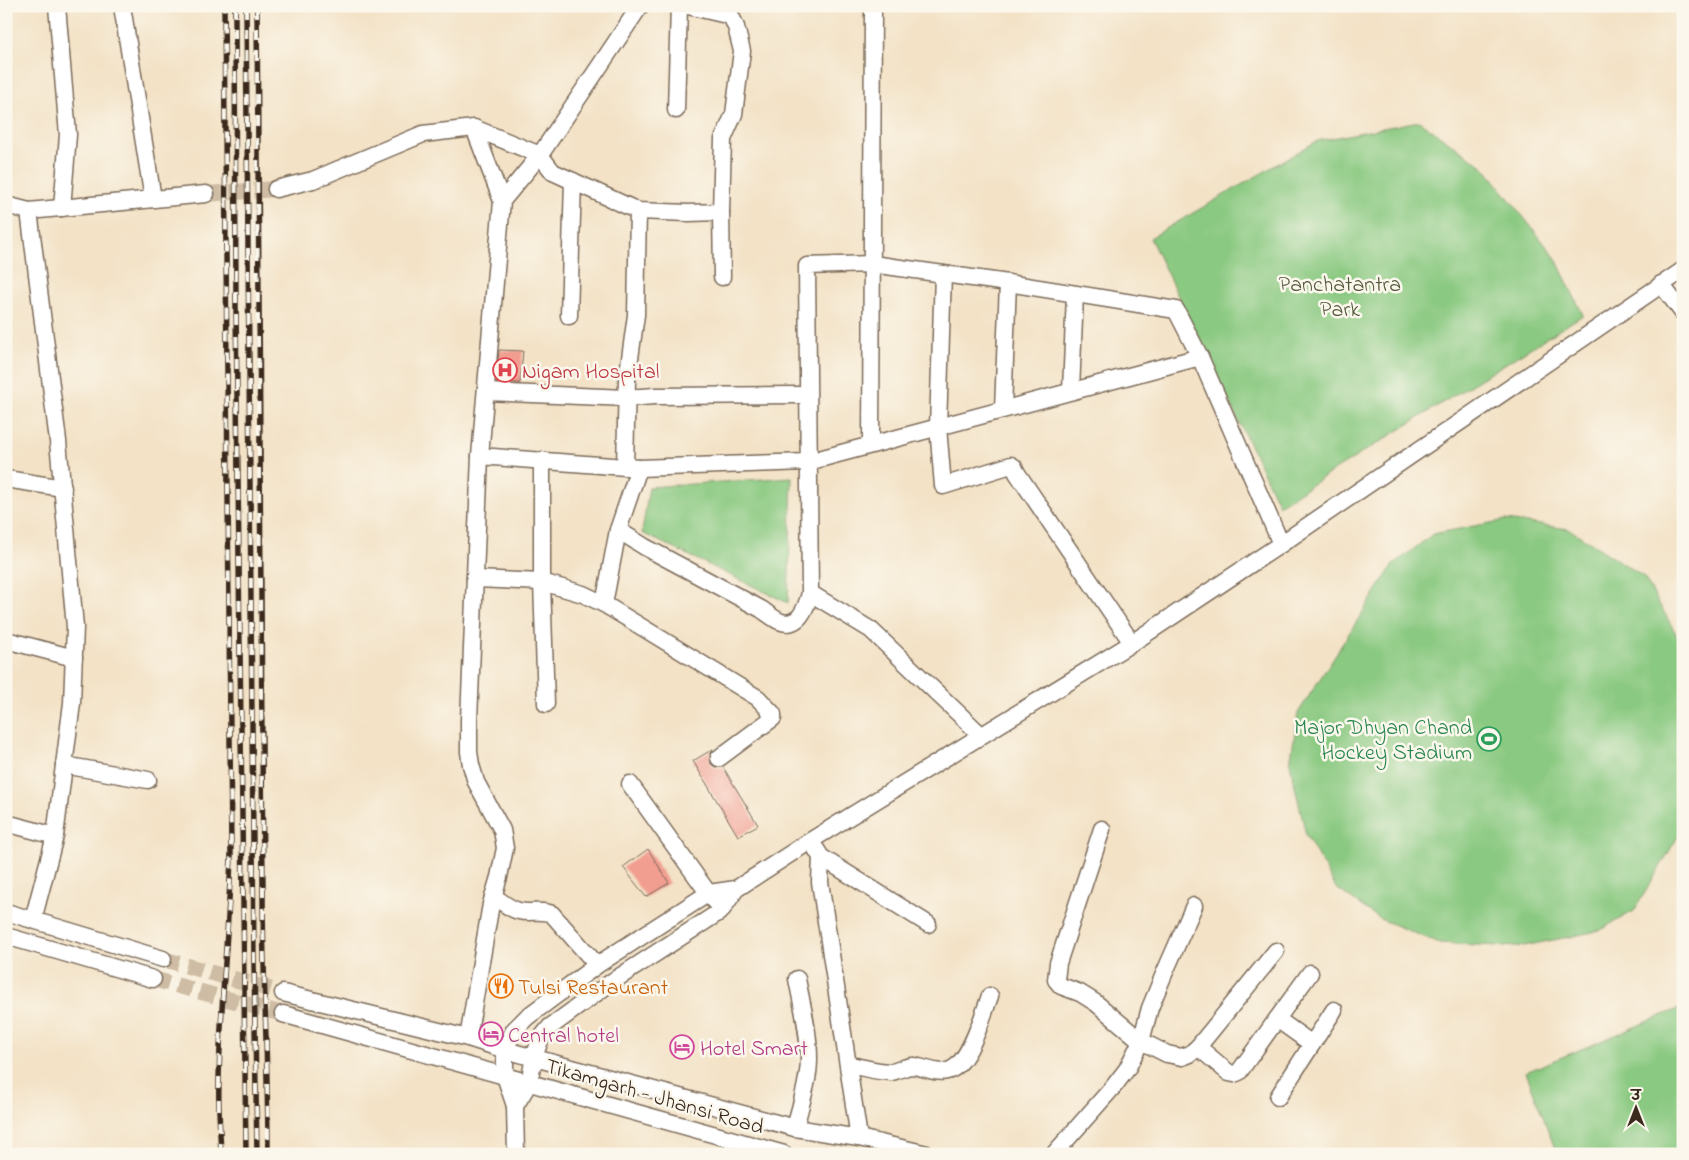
<svg xmlns="http://www.w3.org/2000/svg" width="1689" height="1160" font-family="'Indie Flower','Playpen Sans Deva',sans-serif">
	<style>
		.green { fill: #8ac981; stroke: #627a50 }
		.building { fill: #f19d90 }
		.lines { fill: none; stroke-linecap: round; stroke-linejoin: round }
		.minor-tunnel { stroke: #cebda4; stroke-width: 16; stroke-dasharray: 16 8; stroke-linecap: butt }
		.minor-casing { stroke: #7b6a59; stroke-width: 19 }
		.minor { stroke: #fff; stroke-width: 16 }
		.rail-casing { stroke: #3b2a1e; stroke-width: 5.5 }
		.rail { stroke: #fbf7ec; stroke-width: 4; stroke-dasharray: 11; stroke-linecap: butt }
		.labels { text-anchor: middle; stroke-width: 5; stroke-linejoin: round; paint-order: stroke }
		.park-label { font-size: 22px; fill: #535a3c; stroke: #fbf7ec }
		.health-label { font-size: 22px; fill: #be3a42; stroke: #fbf7ec; text-anchor: start }
		.leisure-label { font-size: 22px; fill: #27864d; stroke: #fbf7ec; text-anchor: end }
		.food-label { font-size: 22px; fill: #c56008; stroke: #fbf7ec; text-anchor: start }
		.hotel-label { font-size: 22px; fill: #b23c85; stroke: #fbf7ec; text-anchor: start }
		.street-label { font-size: 22px; fill: #3b2a1e; stroke: #fbf7ec }
	</style>
	<rect width="100%" height="100%" fill="#fbf7ec"/>
	<filter id="ink" filterUnits="userSpaceOnUse"><feTurbulence type="fractalNoise" baseFrequency=".02" numOctaves="2"/><feDisplacementMap in="SourceGraphic" scale="10" xChannelSelector="R" yChannelSelector="G"/><feConvolveMatrix kernelMatrix="1 2 1 2 8 2 1 2 1" color-interpolation-filters="sRGB"/></filter>
	<filter id="wash" filterUnits="userSpaceOnUse"><feTurbulence type="fractalNoise" baseFrequency=".0096" numOctaves="4" result="noise"/><feDisplacementMap in="SourceGraphic" scale="20" xChannelSelector="R" yChannelSelector="G"/><feGaussianBlur stdDeviation="1.12" result="paint"/><feColorMatrix in="noise" values="0 0 0 0 0 0 0 0 0 0 0 0 0 0 0 0 0 1.4 0 .05"/><feComposite in="paint" operator="in"/></filter>
	<g filter="url(#wash)">
		<rect width="100%" height="100%" fill="#f3e2c6"/>
		<!-- green -->
		<g class="green">
			<path d="M 1419,121 L 1484,167 L 1555,257 L 1583,315 L 1279,505 L 1150,238 L 1317,141 Z"/>
			<path d="M 792,477 L 788,603 L 642,533 L 649,487 Z"/>
			<path d="M 1506,520 L 1569,529 L 1644,577 L 1683,646 L 1683,828 L 1634,911 L 1598,931 L 1519,947 L 1439,943 L 1380,919 L 1336,888 L 1306,835 L 1290,764 L 1298,713 L 1393,565 L 1433,534 Z"/>
			<path d="M 1683,1007 L 1683,1154 L 1557,1154 L 1526,1072 Z"/>
		</g>
		<g id="blocks">
			<!-- building -->
			<g class="building">
				<path d="M 499,350 L 523,351 L 520,383 L 496,382 Z"/>
				<path d="M 713,749 L 710,754 L 711,764 L 715,767 L 723,767 L 758,825 L 738,836 L 693,761 Z"/>
				<path d="M 648,849 L 669,883 L 646,897 L 623,867 Z"/>
			</g>
		</g>
	</g>
	<g filter="url(#ink)">
		<use href="#blocks" fill-opacity="0" stroke="#7b6a59" stroke-width="1"/>
		<g class="lines">
			<!-- minor-tunnel -->
			<g class="minor-tunnel">
				<path d="M 206,194 L 276,189"/>
				<path d="M 163,959 L 283,993"/>
				<path d="M 153,979 L 283,1014"/>
			</g>
			<!-- minor casing -->
			<g class="minor-casing">
				<g id="minor">
					<path d="M 57,6 L 68,135 L 62,208"/>
					<path d="M 122,6 L 153,199"/>
					<path d="M 640,6 L 540,155 L 502,201 L 480,456 L 639,468 L 808,462 L 1200,357 L 1281,544"/>
					<path d="M 676,110 L 679,6"/>
					<path d="M 474,128 L 502,201"/>
					<path d="M 276,189 L 313,180 L 423,134 L 474,128 L 540,155 L 553,172 L 638,211 L 688,213 L 721,212 L 723,139 L 734,114 L 742,51 L 736,27 L 731,16 L 688,6"/>
					<path d="M 6,205 L 29,211 L 206,194"/>
					<path d="M 29,211 L 58,441 L 75,627 L 72,703 L 55,836 L 33,920"/>
					<path d="M 721,212 L 722,277"/>
					<path d="M 943,274 L 938,427 L 943,486 L 1011,465 L 1014,467 L 1017,473 L 1132,643"/>
					<path d="M 1661,284 L 1683,313"/>
					<path d="M 569,316 L 573,181"/>
					<path d="M 1071,391 L 1075,294"/>
					<path d="M 486,392 L 627,398 L 655,396 L 807,395"/>
					<path d="M 1003,409 L 1008,283"/>
					<path d="M 871,445 L 873,6"/>
					<path d="M 542,460 L 542,582 L 546,704"/>
					<path d="M 625,467 L 627,380 L 636,315 L 638,211"/>
					<path d="M 639,468 L 618,530 L 645,547 L 761,609 C 767,613 773,618 779,621 C 798,629 806,609 810,593 L 807,266 L 872,264 L 1008,283 L 1176,310 L 1200,357"/>
					<path d="M 6,479 L 63,488"/>
					<path d="M 475,579 L 542,582 L 583,594 L 604,604 L 758,698 L 773,714 L 773,718 L 719,758"/>
					<path d="M 810,593 L 871,630 L 981,735"/>
					<path d="M 604,604 L 618,530"/>
					<path d="M 6,640 L 74,658"/>
					<path d="M 64,765 L 148,780"/>
					<path d="M 630,784 L 714,901"/>
					<path d="M 6,823 L 55,836"/>
					<path d="M 1102,829 L 1058,963 L 1056,980 L 1061,986 L 1080,993 L 1096,1003 L 1141,1041 L 1167,1054 L 1182,1057 L 1190,1054 L 1198,1047 L 1276,951"/>
					<path d="M 816,849 L 821,857 L 928,924"/>
					<path d="M 821,857 L 820,882 L 859,1138"/>
					<path d="M 493,896 C 501,901 509,909 519,911 C 530,914 541,909 552,914 L 597,965"/>
					<path d="M 6,912 L 163,959"/>
					<path d="M 6,936 L 153,979"/>
					<path d="M 283,993 L 468,1038 L 505,1050 L 795,1128 L 859,1138 L 927,1154"/>
					<path d="M 283,1014 L 784,1154"/>
					<path d="M 1277,1019 L 1312,1044"/>
					<path d="M 468,1038 L 491,904 L 499,877 L 505,848 L 502,830 L 476,782 L 471,765 L 469,752 L 469,720 L 480,456"/>
					<path d="M 1198,1047 L 1229,1073 L 1234,1074 L 1239,1072 L 1310,973"/>
					<path d="M 849,1065 C 862,1067 877,1072 891,1072 C 899,1071 905,1066 913,1066 C 924,1067 936,1074 947,1071 C 969,1067 983,1014 990,996"/>
					<path d="M 1278,1097 L 1334,1010"/>
					<path d="M 515,1106 L 529,1083 L 534,1057 L 541,1038 L 550,1027 L 613,981 L 721,911 L 736,889 L 810,841 L 1132,643 L 1281,544 L 1683,270"/>
					<path d="M 795,1128 C 800,1106 809,1082 809,1059 C 809,1032 802,1005 797,979"/>
					<path d="M 516,1154 L 515,1106 L 505,1076 L 505,1050 L 514,1030 L 527,1017 L 597,965 L 709,893 L 736,889"/>
					<path d="M 1054,1154 L 1114,1086 L 1127,1069 L 1141,1041 L 1150,1008 L 1164,974 L 1194,906"/>
				</g>
			</g>
			<!-- minor -->
			<use href="#minor" class="minor"/>
			<!-- rail casing -->
			<g class="rail-casing">
				<g id="rail">
					<path d="M 235,6 L 236,307 L 246,1154"/>
					<path d="M 246,6 L 254,961 L 257,1154"/>
					<path d="M 257,6 C 257,300 260,594 263,889 C 263,977 268,1065 268,1154"/>
					<path d="M 221,1154 C 220,1130 218,1106 219,1082 C 220,1006 229,930 231,854 L 224,6"/>
				</g>
			</g>
			<!-- rail -->
			<use href="#rail" class="rail"/>
		</g>
	</g>
	<!-- icons -->
	<defs>
		<g id="hospital-ring" transform="scale(1.25)"><circle r="9.5" fill="#fbf7ec" stroke="#e0444e" stroke-width="1.5"/><path d="M-5-5h3v3.5h4V-5h3V5h-3V1.5h-4V5h-3Z" fill="#e0444e"/></g>
		<g id="stadium-ring" transform="scale(1.25)"><circle r="9.5" fill="#fbf7ec" stroke="#2e9e5b" stroke-width="1.5"/><path d="M0-5a6.5 5 0 1 0 0 10a6.5 5 0 1 0 0-10ZM-3.5-1.8h7v3.6h-7Z" fill="#2e9e5b"/></g>
		<g id="restaurant-ring" transform="scale(1.25)"><circle r="9.5" fill="#fbf7ec" stroke="#e8710a" stroke-width="1.5"/><path d="M-5-6h1v4h1v-4h1v4h1v-4h1v5L-1.5 .5V6h-2V.5L-5-1ZM5-6V6H3V1.5H1.5Q1.5-4 5-6Z" fill="#e8710a"/></g>
		<g id="hotel-ring" transform="scale(1.25)"><circle r="9.5" fill="#fbf7ec" stroke="#d1479c" stroke-width="1.5"/><path d="M-6-4.5h1.5V1H6V5H4.5V3h-9V5H-6ZM-4 0a1.8 1.8 0 1 1 3.6 0ZM.5 0V-2.5h3Q6-2.5 6 0Z" fill="#d1479c"/></g>
	</defs>
	<g fill-rule="evenodd">
		<use href="#hospital-ring" x="505" y="370"/>
		<use href="#stadium-ring" x="1489" y="739"/>
		<use href="#restaurant-ring" x="501" y="986"/>
		<use href="#hotel-ring" x="491" y="1034"/>
		<use href="#hotel-ring" x="682" y="1047"/>
	</g>
	<g class="labels">
		<!-- park labels -->
		<g class="park-label">
			<text x="1340" y="291">Panchatantra<tspan x="1340" dy="25">Park</tspan></text>
		</g>
		<!-- health labels -->
		<g class="health-label">
			<text x="522" y="378">Nigam Hospital</text>
		</g>
		<!-- leisure labels -->
		<g class="leisure-label">
			<text x="1472" y="734">Major Dhyan Chand<tspan x="1472" dy="25">Hockey Stadium</tspan></text>
		</g>
		<!-- food labels -->
		<g class="food-label">
			<text x="518" y="994">Tulsi Restaurant</text>
		</g>
		<!-- hotel labels -->
		<g class="hotel-label">
			<text x="508" y="1042">Central hotel</text>
			<text x="700" y="1055">Hotel Smart</text>
		</g>
		<!-- street labels -->
		<g class="street-label">
			<text transform="translate(655 1095) rotate(16)" y="8">Tikamgarh - Jhansi Road</text>
		</g>
	</g>
	<!-- margin -->
	<rect width="1689" height="1160" fill="none" stroke="#fbf7ec" stroke-width="25"/>
	<!-- north arrow -->
	<g transform="translate(1636 1108)" stroke="#fbf7ec" stroke-width="4" paint-order="stroke">
	<path d="M0-4L9 19L0 12L-9 19Z" fill="#3b2a1e"/>
	<text y="-8" font-size="14" font-weight="bold" text-anchor="middle" fill="#3b2a1e">उ</text>
	</g>
</svg>
